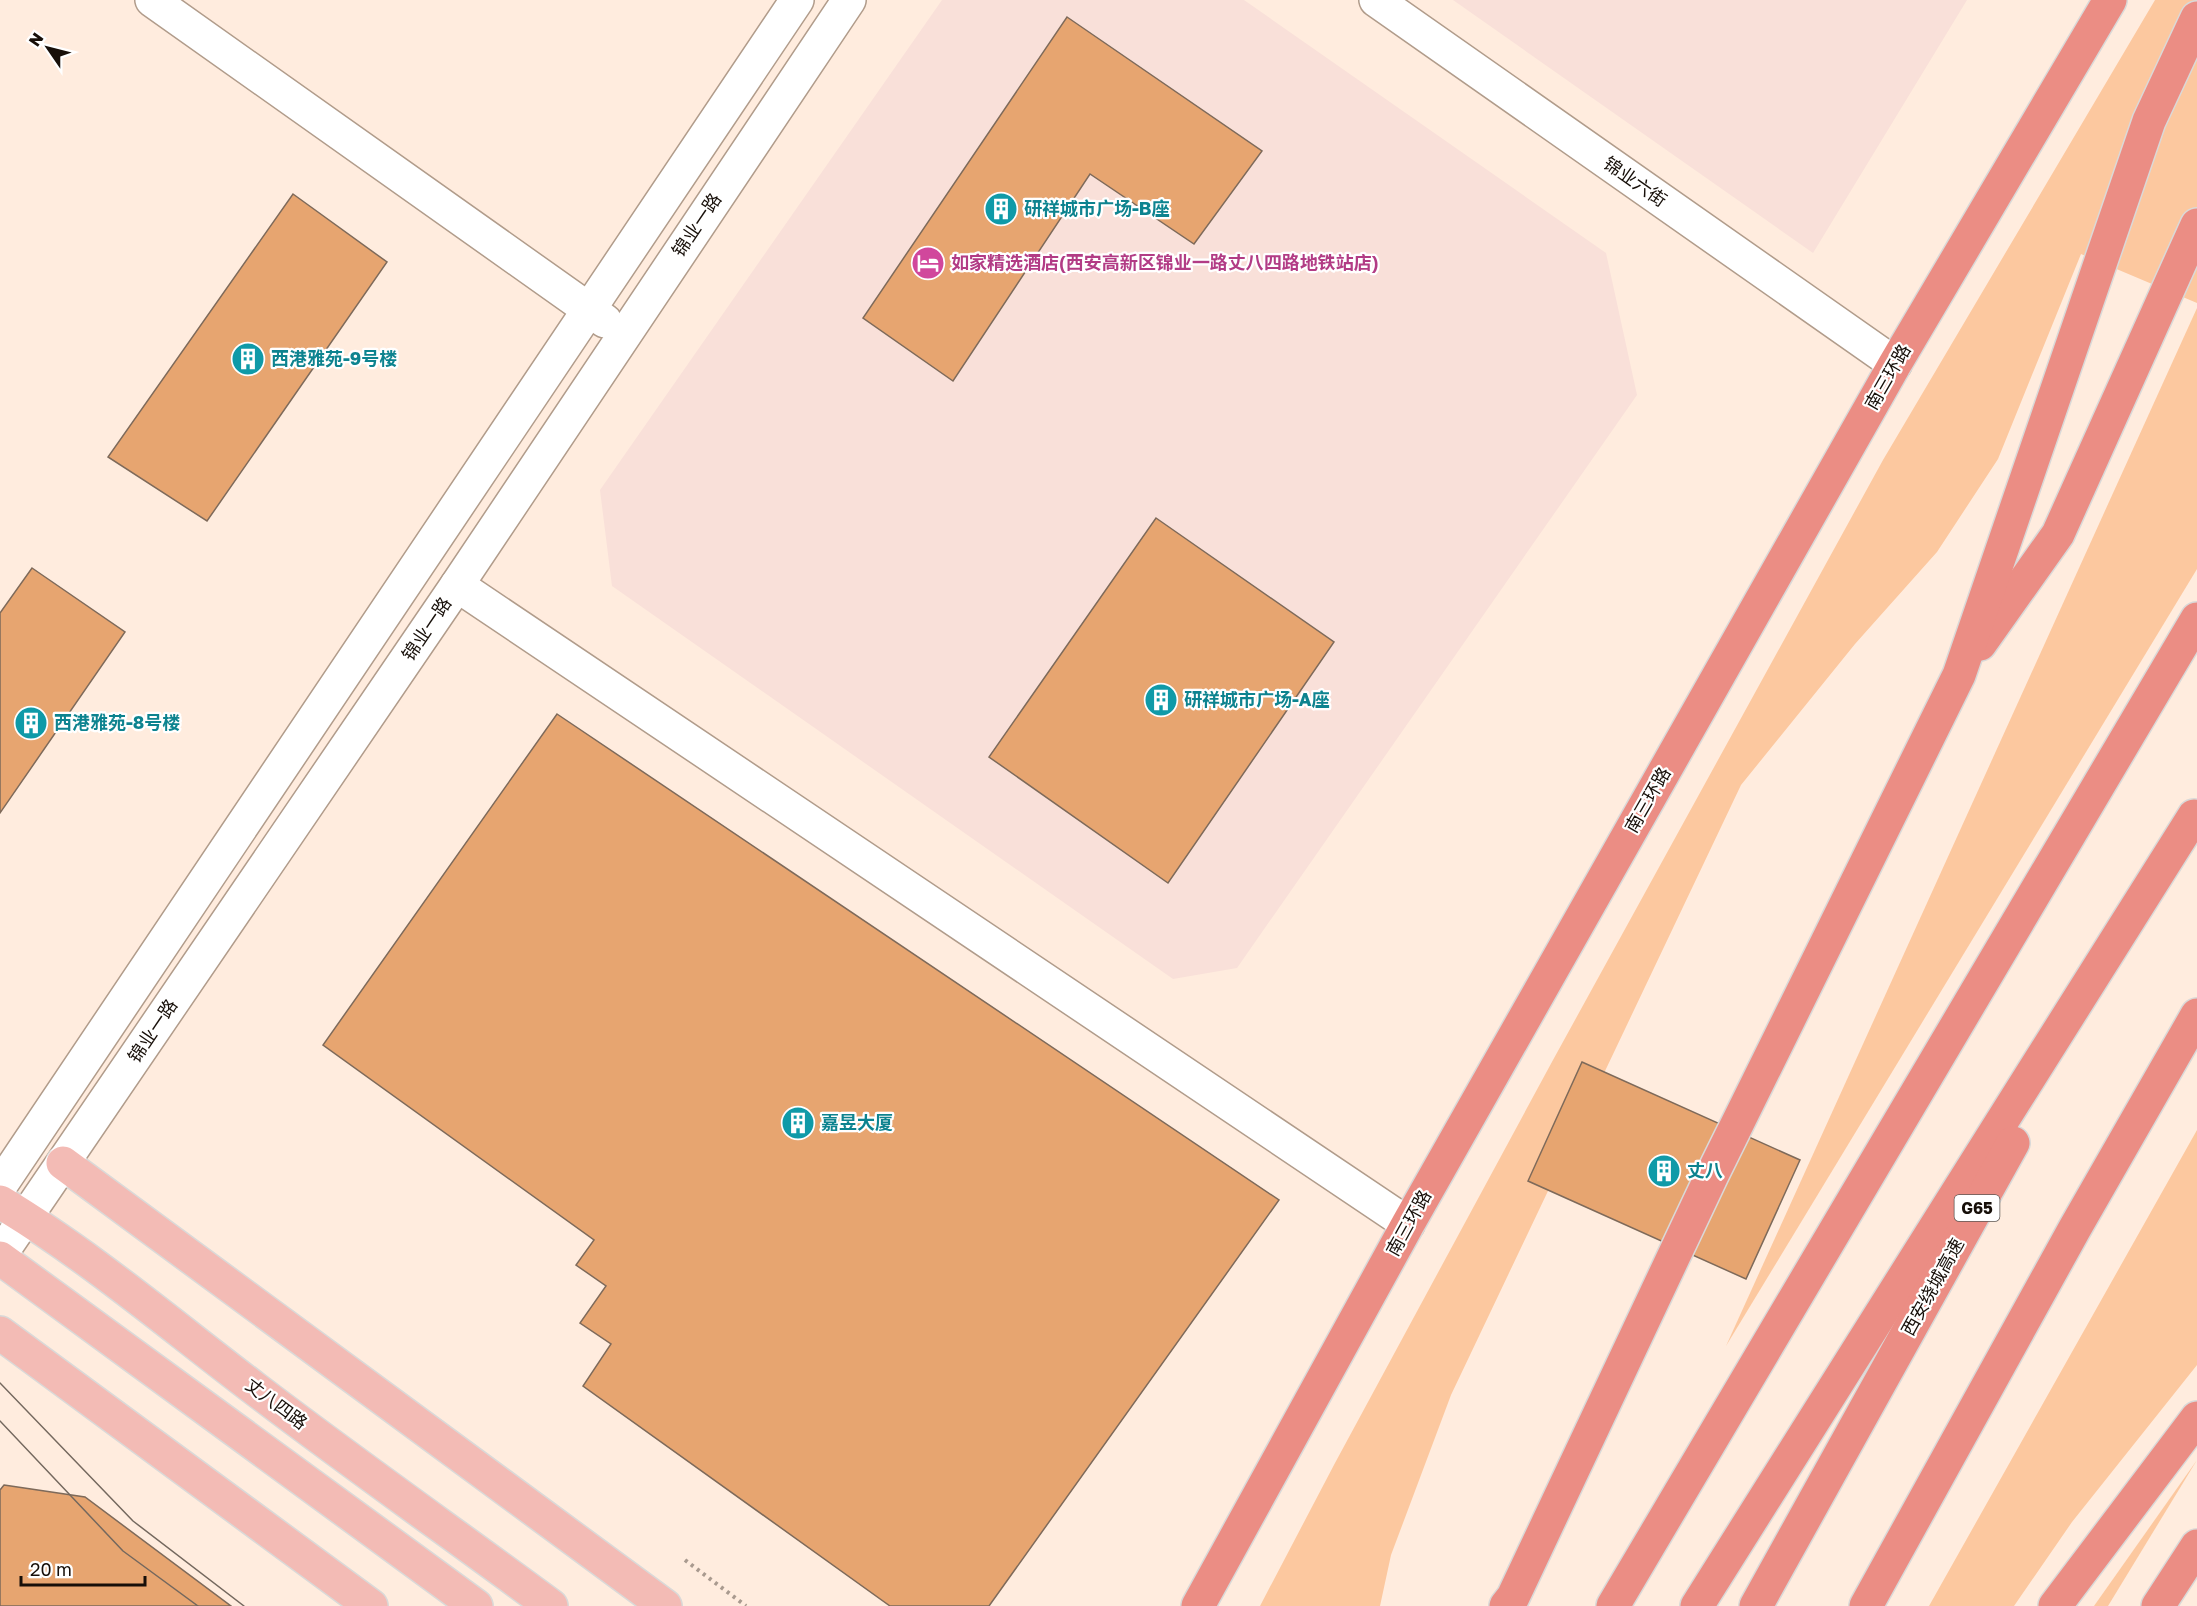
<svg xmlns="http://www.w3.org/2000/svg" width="2197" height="1606" font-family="'Golos Text','Noto Sans SC',sans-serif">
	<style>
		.commercial { fill: #f9e0d9 }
		.green { fill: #fcc89f }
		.building { fill: #e7a570; stroke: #7e6a5a; stroke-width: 1.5 }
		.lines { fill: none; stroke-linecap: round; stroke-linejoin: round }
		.minor-casing { stroke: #b19c8b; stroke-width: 36 }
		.major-casing { stroke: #dad9d8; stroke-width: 36 }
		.highway-casing { stroke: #dad9d8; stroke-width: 36 }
		.path { stroke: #a99a8f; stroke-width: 4; stroke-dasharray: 3 4.5; stroke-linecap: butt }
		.minor { stroke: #fff; stroke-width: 33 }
		.major { stroke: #f3bbb5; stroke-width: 33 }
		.highway { stroke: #eb8d84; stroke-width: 33 }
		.tram { stroke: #74685e; stroke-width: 1.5 }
		.labels { text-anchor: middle; stroke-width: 4.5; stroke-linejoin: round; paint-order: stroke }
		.shield { fill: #fff; stroke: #5d5753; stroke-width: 1.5 }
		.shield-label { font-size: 16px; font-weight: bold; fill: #170f09 }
		.street-label { font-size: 18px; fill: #170f09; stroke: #fff }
		.culture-label { font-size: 18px; font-weight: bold; fill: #0d838f; stroke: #fff; text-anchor: start }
		.hotel-label { font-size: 18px; font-weight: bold; fill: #b23c85; stroke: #fff; text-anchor: start }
	</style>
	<rect width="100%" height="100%" fill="#ffecde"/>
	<!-- commercial -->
	<g class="commercial">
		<path d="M 942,0 L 1244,0 L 1606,253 L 1637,395 L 1237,968 L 1173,979 L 612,586 L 600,490 Z"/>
		<path d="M 1453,0 L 1967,0 L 1813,253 Z"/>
	</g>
	<!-- green -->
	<g class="green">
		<path d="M 2155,0 L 2197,0 L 2197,303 L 2081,254 L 1998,459 L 1937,552 L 1855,644 L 1741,785 L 1451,1395 L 1391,1555 L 1380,1606 L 1260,1606 L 1335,1463 L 1553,1060 L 1883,460 Z"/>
		<path d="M 2197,308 L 2197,569 L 1726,1346 Z"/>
		<path d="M 2197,1130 L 2197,1365 L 2072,1522 L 2014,1606 L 1929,1606 Z"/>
		<path d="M 2197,1460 L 2108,1606 L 2094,1606 Z"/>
	</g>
	<!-- building -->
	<g class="building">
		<path d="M 1067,17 L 1262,151 L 1194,244 L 1090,174 L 953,381 L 863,318 Z"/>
		<path d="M 293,194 L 387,262 L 207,521 L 108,457 Z"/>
		<path d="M 1156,518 L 1334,642 L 1168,883 L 989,757 Z"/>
		<path d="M 32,568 L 125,632 L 0,813 L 0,613 Z"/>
		<path d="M 557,714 L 1279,1200 L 989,1606 L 890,1606 L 583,1386 L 611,1344 L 580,1323 L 606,1286 L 576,1265 L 594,1240 L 323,1045 Z"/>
		<path d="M 1582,1062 L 1800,1160 L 1746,1279 L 1528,1181 Z"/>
		<path d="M 4,1485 L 85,1497 L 231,1606 L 0,1606 L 0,1490 Z"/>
	</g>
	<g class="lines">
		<!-- minor casing -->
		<g class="minor-casing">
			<g id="minor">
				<path d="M 152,0 L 605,321"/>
				<path d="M 1376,0 L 1895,364"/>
				<path d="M 457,585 L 1408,1224"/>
				<path d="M 0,1186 L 797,0"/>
				<path d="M 0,1255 L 457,585 L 849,0"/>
			</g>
		</g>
		<!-- major casing -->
		<g class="major-casing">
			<g id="major">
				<path d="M 63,1163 L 665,1606"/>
				<path d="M 0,1202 C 90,1256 171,1325 254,1388 C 351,1462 452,1533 551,1606"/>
				<path d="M 0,1258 L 476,1606"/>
				<path d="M 0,1333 L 371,1606"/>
			</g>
		</g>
		<!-- highway casing -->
		<g class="highway-casing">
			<g id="highway">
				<path d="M 1980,644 L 2058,534 L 2197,225"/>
				<path d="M 1198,1606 L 1408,1224 L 1895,364 L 2110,0"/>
				<path d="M 1506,1606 L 1513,1597 L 1712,1175 L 1959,675 L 2149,121 L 2197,18"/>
				<path d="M 1613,1606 L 2197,619"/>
				<path d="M 1697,1606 L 2194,816"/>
				<path d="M 1756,1606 L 2013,1143"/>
				<path d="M 1866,1606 L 2075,1228 L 2197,1015"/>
				<path d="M 2055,1606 L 2197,1418"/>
				<path d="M 2158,1606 L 2197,1546"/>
			</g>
		</g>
		<!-- path -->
		<path class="path" d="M 685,1560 L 746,1606"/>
		<!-- minor -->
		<use href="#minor" class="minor"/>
		<!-- major -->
		<use href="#major" class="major"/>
		<!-- highway -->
		<use href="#highway" class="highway"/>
		<!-- tram -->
		<g class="tram">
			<path d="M 0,1383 L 133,1521 L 244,1606"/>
			<path d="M 0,1421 L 123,1551 L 198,1606"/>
		</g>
	</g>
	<!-- icons -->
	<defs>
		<g id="building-disc" transform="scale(1.725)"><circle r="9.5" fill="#0f9aa8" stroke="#fff"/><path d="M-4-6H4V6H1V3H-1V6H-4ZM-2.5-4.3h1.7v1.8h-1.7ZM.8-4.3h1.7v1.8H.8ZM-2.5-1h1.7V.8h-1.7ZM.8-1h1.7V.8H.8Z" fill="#fff"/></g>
		<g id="hotel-disc" transform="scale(1.725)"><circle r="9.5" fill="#d1479c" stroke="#fff"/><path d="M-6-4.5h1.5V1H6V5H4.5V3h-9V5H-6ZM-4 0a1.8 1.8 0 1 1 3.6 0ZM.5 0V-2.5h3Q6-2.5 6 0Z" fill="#fff"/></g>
	</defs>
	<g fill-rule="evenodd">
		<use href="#building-disc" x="1001" y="209"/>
		<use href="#hotel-disc" x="928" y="263"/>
		<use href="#building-disc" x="248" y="359"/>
		<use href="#building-disc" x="1161" y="700"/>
		<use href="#building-disc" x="31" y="723"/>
		<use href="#building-disc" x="798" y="1123"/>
		<use href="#building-disc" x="1664" y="1171"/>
	</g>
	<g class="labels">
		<!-- shield labels -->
		<rect class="shield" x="1954.5" y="1195" width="45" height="26" rx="4.5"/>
		<g class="shield-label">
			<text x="1977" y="1214">G65</text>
		</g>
		<!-- street labels -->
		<g class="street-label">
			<text transform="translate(1635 182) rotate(35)" y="6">锦业六街</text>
			<text transform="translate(697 225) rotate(-56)" y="6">锦业一路</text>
			<text transform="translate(1888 377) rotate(-60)" y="6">南三环路</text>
			<text transform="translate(427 629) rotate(-56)" y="6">锦业一路</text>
			<text transform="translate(1648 800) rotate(-60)" y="6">南三环路</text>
			<text transform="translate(153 1031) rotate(-56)" y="6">锦业一路</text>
			<text transform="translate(1409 1223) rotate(-61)" y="6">南三环路</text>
			<text transform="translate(1933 1287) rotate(-61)" y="6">西安绕城高速</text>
			<text transform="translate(276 1404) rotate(37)" y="6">丈八四路</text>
		</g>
		<!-- culture labels -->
		<g class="culture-label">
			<text x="1024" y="215">研祥城市广场-B座</text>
			<text x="271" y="365">西港雅苑-9号楼</text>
			<text x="1184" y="706">研祥城市广场-A座</text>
			<text x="54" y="729">西港雅苑-8号楼</text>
			<text x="821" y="1129">嘉昱大厦</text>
			<text x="1687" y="1177">丈八</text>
		</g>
		<!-- hotel labels -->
		<g class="hotel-label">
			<text x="951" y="269">如家精选酒店(西安高新区锦业一路丈八四路地铁站店)</text>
		</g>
	</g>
	<!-- north arrow -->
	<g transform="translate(48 48) rotate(305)" stroke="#ffffff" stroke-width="4.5" paint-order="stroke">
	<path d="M0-4.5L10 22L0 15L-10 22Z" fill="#170f09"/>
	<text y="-9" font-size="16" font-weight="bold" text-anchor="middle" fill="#170f09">N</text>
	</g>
	<!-- scale -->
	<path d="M21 1576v9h124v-9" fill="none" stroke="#170f09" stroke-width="3"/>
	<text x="30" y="1576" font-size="18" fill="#170f09" stroke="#ffffff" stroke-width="4.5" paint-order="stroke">20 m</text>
</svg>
